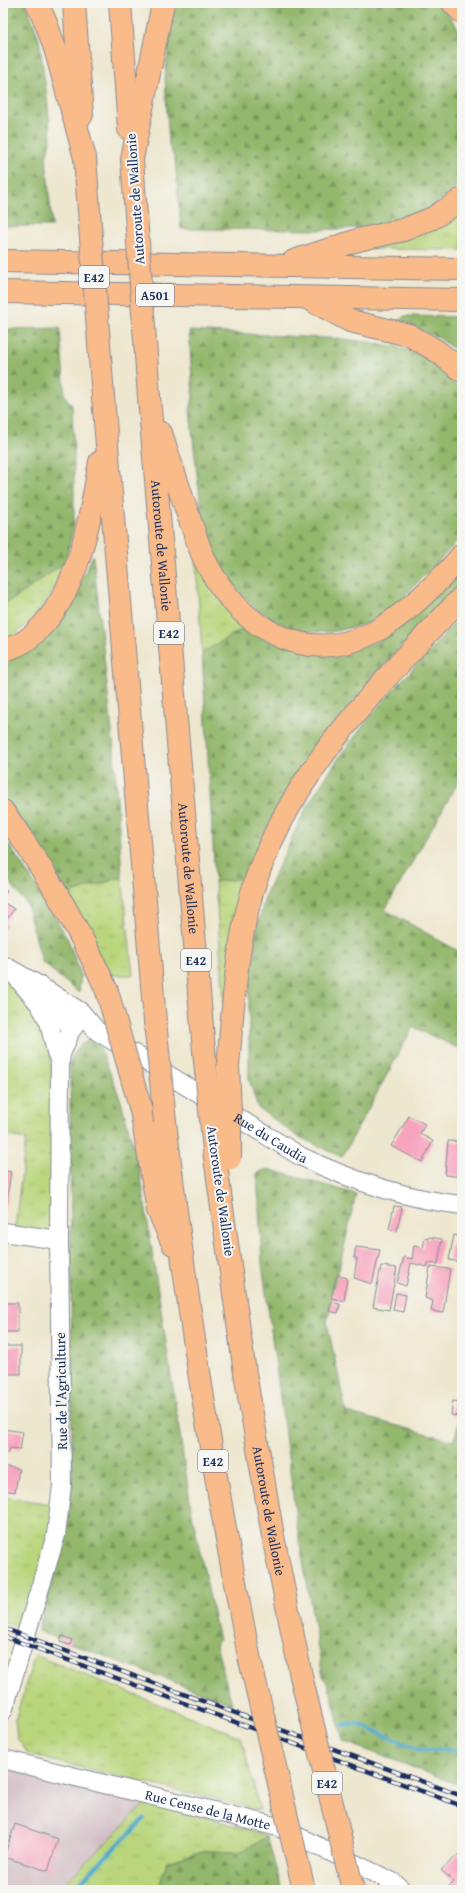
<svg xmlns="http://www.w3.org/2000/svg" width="465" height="1893" font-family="'Gentium Book Plus',serif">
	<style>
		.industrial { fill: #d2bdc5 }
		.grass { fill: url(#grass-tufts); stroke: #6a826e }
		.forest { fill: url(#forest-firs); stroke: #577365 }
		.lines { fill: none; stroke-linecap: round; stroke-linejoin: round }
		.stream { stroke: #4da9cb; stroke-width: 4.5 }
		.building { fill: #f8a3bd }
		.street-casing { stroke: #848b96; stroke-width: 20 }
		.highway-casing { stroke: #848b96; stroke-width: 24 }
		.street { stroke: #fff; stroke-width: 18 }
		.highway { stroke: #fabb8b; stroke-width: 22 }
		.rail-casing { stroke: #1b2f5e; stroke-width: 4.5 }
		.rail { stroke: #f6f6f2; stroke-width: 3; stroke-dasharray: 9; stroke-linecap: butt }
		.highway-bridge-casing { stroke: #848b96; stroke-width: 24; stroke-linecap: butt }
		.highway-bridge { stroke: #fabb8b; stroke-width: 22 }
		.labels { text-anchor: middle; stroke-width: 4; stroke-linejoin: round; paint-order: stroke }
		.shield { fill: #f6f6f2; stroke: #5d6b8a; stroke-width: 1 }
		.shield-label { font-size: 13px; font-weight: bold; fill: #1b2f5e }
		.street-label { font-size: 14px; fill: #1b2f5e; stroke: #f6f6f2 }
	</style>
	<defs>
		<pattern id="grass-tufts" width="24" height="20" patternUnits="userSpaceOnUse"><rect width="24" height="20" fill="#bad67d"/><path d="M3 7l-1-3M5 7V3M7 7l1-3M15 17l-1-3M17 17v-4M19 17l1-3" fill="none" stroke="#9fb86e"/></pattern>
		<pattern id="forest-firs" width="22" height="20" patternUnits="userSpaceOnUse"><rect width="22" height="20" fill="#93b76c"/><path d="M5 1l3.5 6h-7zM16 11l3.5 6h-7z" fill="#77955c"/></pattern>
	</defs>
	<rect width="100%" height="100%" fill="#f6f6f2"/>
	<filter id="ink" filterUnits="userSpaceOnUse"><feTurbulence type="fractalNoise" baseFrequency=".025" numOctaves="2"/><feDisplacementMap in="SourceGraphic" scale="8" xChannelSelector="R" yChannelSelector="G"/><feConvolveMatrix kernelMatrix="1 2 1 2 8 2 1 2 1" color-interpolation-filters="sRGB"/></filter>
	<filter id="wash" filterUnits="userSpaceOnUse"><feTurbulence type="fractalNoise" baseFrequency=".012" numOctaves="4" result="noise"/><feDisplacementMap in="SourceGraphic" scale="16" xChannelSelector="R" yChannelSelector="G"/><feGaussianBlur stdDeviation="0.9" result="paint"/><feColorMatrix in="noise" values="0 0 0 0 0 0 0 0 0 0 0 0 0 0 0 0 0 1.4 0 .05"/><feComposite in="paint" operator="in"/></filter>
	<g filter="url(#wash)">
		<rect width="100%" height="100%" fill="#eee7cf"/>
		<!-- industrial -->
		<path class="industrial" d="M 3,1759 L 150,1799 L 58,1890 L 3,1890 Z"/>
		<!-- grass -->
		<g class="grass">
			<path d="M 462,211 L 462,250 L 373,249 C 403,239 438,232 462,211 Z"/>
			<path d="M 65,562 C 55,595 34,625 3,641 L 3,603 L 14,599 Z"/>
			<path d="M 196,562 L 246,627 L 202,653 Z"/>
			<path d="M 122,877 L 133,975 L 109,975 L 68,894 Z"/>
			<path d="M 245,878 L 225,1012 L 215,882 Z"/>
			<path d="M 10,969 L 49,1022 L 59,1240 L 14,1234 L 26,1139 L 3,1135 L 3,980 Z"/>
			<path d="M 3,1497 L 60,1505 L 45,1570 L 18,1628 L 3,1622 Z"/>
			<path d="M 35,1655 L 241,1737 L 260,1810 L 29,1755 L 17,1738 L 15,1720 Z"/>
			<path d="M 150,1799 L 267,1836 L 241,1852 L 203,1851 L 167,1862 L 158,1890 L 58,1890 Z"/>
		</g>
		<!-- forest -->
		<g class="forest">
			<path d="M 3,3 L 26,3 L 39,39 L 47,97 L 51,138 L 46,158 L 52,226 L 3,226 Z"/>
			<path d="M 176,3 L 436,3 L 448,14 L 462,34 L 462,182 L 433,206 L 402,220 L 359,228 L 319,230 L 181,229 L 175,159 L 169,145 L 165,78 L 170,31 Z"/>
			<path d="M 404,316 L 462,317 L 462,356 L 438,337 L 398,322 Z"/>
			<path d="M 60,328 L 65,396 L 72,405 L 74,455 L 74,526 L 65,562 L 14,599 L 3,603 L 3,329 Z"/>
			<path d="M 189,331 L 343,339 L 397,346 L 427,358 L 462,391 L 462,535 L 451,548 L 392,609 L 366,624 L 331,632 L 305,632 L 283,625 L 256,609 L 230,582 L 210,544 L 201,510 L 190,411 L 193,397 Z"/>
			<path d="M 93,555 L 114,750 L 122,877 L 68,894 L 35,841 L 3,800 L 3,663 L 28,650 L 77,589 Z"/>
			<path d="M 462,568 L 462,582 L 368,682 L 331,729 L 265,831 L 245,878 L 215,882 L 202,653 L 246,627 L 345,652 L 380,641 L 415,616 Z"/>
			<path d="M 462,615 L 462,775 L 385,910 L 462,953 L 462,1050 L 413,1027 L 342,1157 L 297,1136 L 258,1108 L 249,1079 L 249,988 L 255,936 L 266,893 L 308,804 L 342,753 L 381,703 Z"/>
			<path d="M 3,836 L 45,900 L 68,940 L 81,975 L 79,993 L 42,962 L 27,905 L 3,873 Z"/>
			<path d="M 97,1040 L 120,1098 L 139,1165 L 192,1514 L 219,1640 L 216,1645 L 232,1704 L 38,1631 L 68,1525 L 72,1480 L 70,1063 C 76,1048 80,1041 97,1040 Z"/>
			<path d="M 268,1169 L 356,1194 L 327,1322 L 346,1412 L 454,1441 L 462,1410 L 462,1786 L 343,1741 L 329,1686 L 323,1677 L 298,1532 L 262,1263 L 257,1173 Z"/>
			<path d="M 267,1836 L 282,1890 L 158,1890 L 167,1862 L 203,1851 L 241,1852 Z"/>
		</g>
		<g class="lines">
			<!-- stream -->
			<g class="stream">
				<path d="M 343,1725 L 358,1724 L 419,1750 L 462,1750"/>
				<path d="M 72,1890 L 144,1819"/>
			</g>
		</g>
		<g id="blocks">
			<!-- building -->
			<g class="building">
				<path d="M 3,889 L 7,891 L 3,898 Z"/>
				<path d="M 3,902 L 14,909 L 4,923 L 7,924 L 3,931 Z"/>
				<path d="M 409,1116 L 425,1124 L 420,1134 L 433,1141 L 422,1162 L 391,1146 Z"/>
				<path d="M 448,1141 L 462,1142 L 462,1177 L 445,1175 Z"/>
				<path d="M 3,1170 L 11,1172 L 6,1206 L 3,1205 Z"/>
				<path d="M 394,1206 L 402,1207 L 397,1231 L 389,1229 Z"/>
				<path d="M 454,1235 L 462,1237 L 462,1262 L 449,1260 Z"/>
				<path d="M 429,1237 L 442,1239 L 438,1264 L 428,1263 L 427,1267 L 411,1263 L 406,1286 L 397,1283 L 404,1257 L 412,1259 L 414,1246 L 423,1248 L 425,1238 L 429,1239 Z"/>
				<path d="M 356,1247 L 380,1250 L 372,1284 L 354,1278 L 357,1258 L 354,1258 Z"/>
				<path d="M 381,1266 L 397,1268 L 389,1310 L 373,1307 Z"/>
				<path d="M 430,1267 L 450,1269 L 443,1313 L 431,1311 L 433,1301 L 425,1298 Z"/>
				<path d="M 337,1275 L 347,1278 L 344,1301 L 331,1298 Z"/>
				<path d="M 396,1293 L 406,1295 L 403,1312 L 393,1310 Z"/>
				<path d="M 331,1302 L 340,1304 L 338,1313 L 329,1311 Z"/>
				<path d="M 5,1303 L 18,1303 L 18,1332 L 3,1332 Z"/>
				<rect x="3" y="1346" width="18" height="28"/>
				<path d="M 453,1401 L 461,1402 L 459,1416 L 451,1415 Z"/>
				<path d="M 3,1429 L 23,1432 L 20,1449 L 10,1448 L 9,1453 L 3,1452 Z"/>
				<path d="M 3,1466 L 19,1469 L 15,1492 L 3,1490 Z"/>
				<path d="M 62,1636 L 72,1640 L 70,1645 L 60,1642 Z"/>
				<path d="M 15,1824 L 58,1839 L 48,1871 L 4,1857 Z"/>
				<path d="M 459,1854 L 462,1857 L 462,1890 L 446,1890 L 454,1882 L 441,1870 Z"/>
			</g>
		</g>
	</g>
	<g filter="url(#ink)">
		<use href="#blocks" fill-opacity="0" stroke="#848b96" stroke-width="1"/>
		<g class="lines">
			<!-- street casing -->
			<g class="street-casing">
				<g id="street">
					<path id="s1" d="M 3,965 L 37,984 L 81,1012 L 97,1031 L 300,1156 C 350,1180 406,1199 462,1205"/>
					<path d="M 17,978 L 40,1005 L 74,1027"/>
					<path d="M 40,1005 L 49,1022 L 56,1052 L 60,1062"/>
					<path d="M 3,1232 L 59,1240"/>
					<path d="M 3,1711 L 56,1535 L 62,1485 L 59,1240 L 60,1062 C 60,1051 67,1043 70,1032 C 74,1019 64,1006 57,997"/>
					<path id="s2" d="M 3,1759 L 278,1827 L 393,1882 L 402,1890"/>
				</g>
			</g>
			<!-- highway casing -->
			<g class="highway-casing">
				<g id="highway">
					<path d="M 37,3 L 46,23 L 55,48 L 85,158"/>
					<path d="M 74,3 L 82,115"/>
					<path d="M 120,3 L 129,129"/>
					<path d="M 453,3 L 462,12"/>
					<path d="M 132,159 L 163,3"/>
					<path d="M 3,261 L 462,269"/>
					<path d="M 294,261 L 358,240 L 403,230 L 433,218 L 462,199"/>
					<path d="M 3,292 L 462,300"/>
					<path d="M 309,299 L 350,321 L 409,335 L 437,351 L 462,371"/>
					<path d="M 103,397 L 155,1021"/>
					<path id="s3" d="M 149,397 L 204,1051"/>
					<path d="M 161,433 C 171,464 181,495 192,526 C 197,540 201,555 209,568 C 242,627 303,666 370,634 C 399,621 441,580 462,555"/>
					<path d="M 3,651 C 10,648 19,645 25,641 C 78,604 89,521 100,462"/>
					<path d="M 3,811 C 44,869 79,926 107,991"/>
					<path d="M 228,1066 C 233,1008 236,948 252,892 C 287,775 381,683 462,597"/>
					<path d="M 141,1110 L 158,1210 L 173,1244"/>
					<path d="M 165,1122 C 186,1301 214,1479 249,1656"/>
					<path id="s4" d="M 214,1150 L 245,1373 L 273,1536 L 301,1676"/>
				</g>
			</g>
			<!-- street -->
			<use href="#street" class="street"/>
			<!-- highway -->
			<use href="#highway" class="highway"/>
			<!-- rail casing -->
			<g class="rail-casing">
				<g id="rail">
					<path d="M 3,1628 L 462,1796"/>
					<path d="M 3,1636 L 462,1806"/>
				</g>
			</g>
			<!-- rail -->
			<use href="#rail" class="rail"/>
			<!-- highway-bridge casing -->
			<g class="highway-bridge-casing">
				<g id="highway-bridge">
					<path d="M 85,158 L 103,397"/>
					<path d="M 132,159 L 149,397"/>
					<path d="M 107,991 L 141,1110"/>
					<path d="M 155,1021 L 165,1122"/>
					<path d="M 204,1051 L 214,1150"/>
					<path d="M 228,1066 L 230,1113 L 230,1158"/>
					<path d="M 249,1656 L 304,1890"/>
					<path d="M 301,1676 L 353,1890"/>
				</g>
			</g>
			<!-- highway-bridge -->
			<use href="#highway-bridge" class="highway-bridge"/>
		</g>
	</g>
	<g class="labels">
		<!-- shield labels -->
		<g class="shield">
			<rect x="79" y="266" width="30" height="22" rx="3"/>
			<rect x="136" y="284" width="38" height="22" rx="3"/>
			<rect x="154" y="622" width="30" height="22" rx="3"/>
			<rect x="181" y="949" width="30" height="22" rx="3"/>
			<rect x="198" y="1450" width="30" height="22" rx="3"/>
			<rect x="312" y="1772" width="30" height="22" rx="3"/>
		</g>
		<g class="shield-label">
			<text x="94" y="282">E42</text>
			<text x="155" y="300">A501</text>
			<text x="169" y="638">E42</text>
			<text x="196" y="965">E42</text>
			<text x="213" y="1466">E42</text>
			<text x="327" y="1788">E42</text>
		</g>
		<!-- street labels -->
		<g class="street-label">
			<text transform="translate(135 199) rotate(-94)" y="5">Autoroute de Wallonie</text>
			<text dy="5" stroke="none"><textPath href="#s3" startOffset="149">Autoroute de Wallonie</textPath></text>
			<text dy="5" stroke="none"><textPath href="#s3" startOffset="473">Autoroute de Wallonie</textPath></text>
			<text dy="5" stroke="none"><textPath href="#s1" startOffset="320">Rue du Caudia</textPath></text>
			<text transform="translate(221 1191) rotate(82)" y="5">Autoroute de Wallonie</text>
			<text transform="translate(61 1391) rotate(-91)" y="5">Rue de l'Agriculture</text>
			<text dy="5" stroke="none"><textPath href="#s4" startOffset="365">Autoroute de Wallonie</textPath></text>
			<text dy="5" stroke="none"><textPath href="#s2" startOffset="211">Rue Cense de la Motte</textPath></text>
		</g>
	</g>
	<!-- margin -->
	<rect width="465" height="1893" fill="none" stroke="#f6f6f2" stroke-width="16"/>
</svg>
